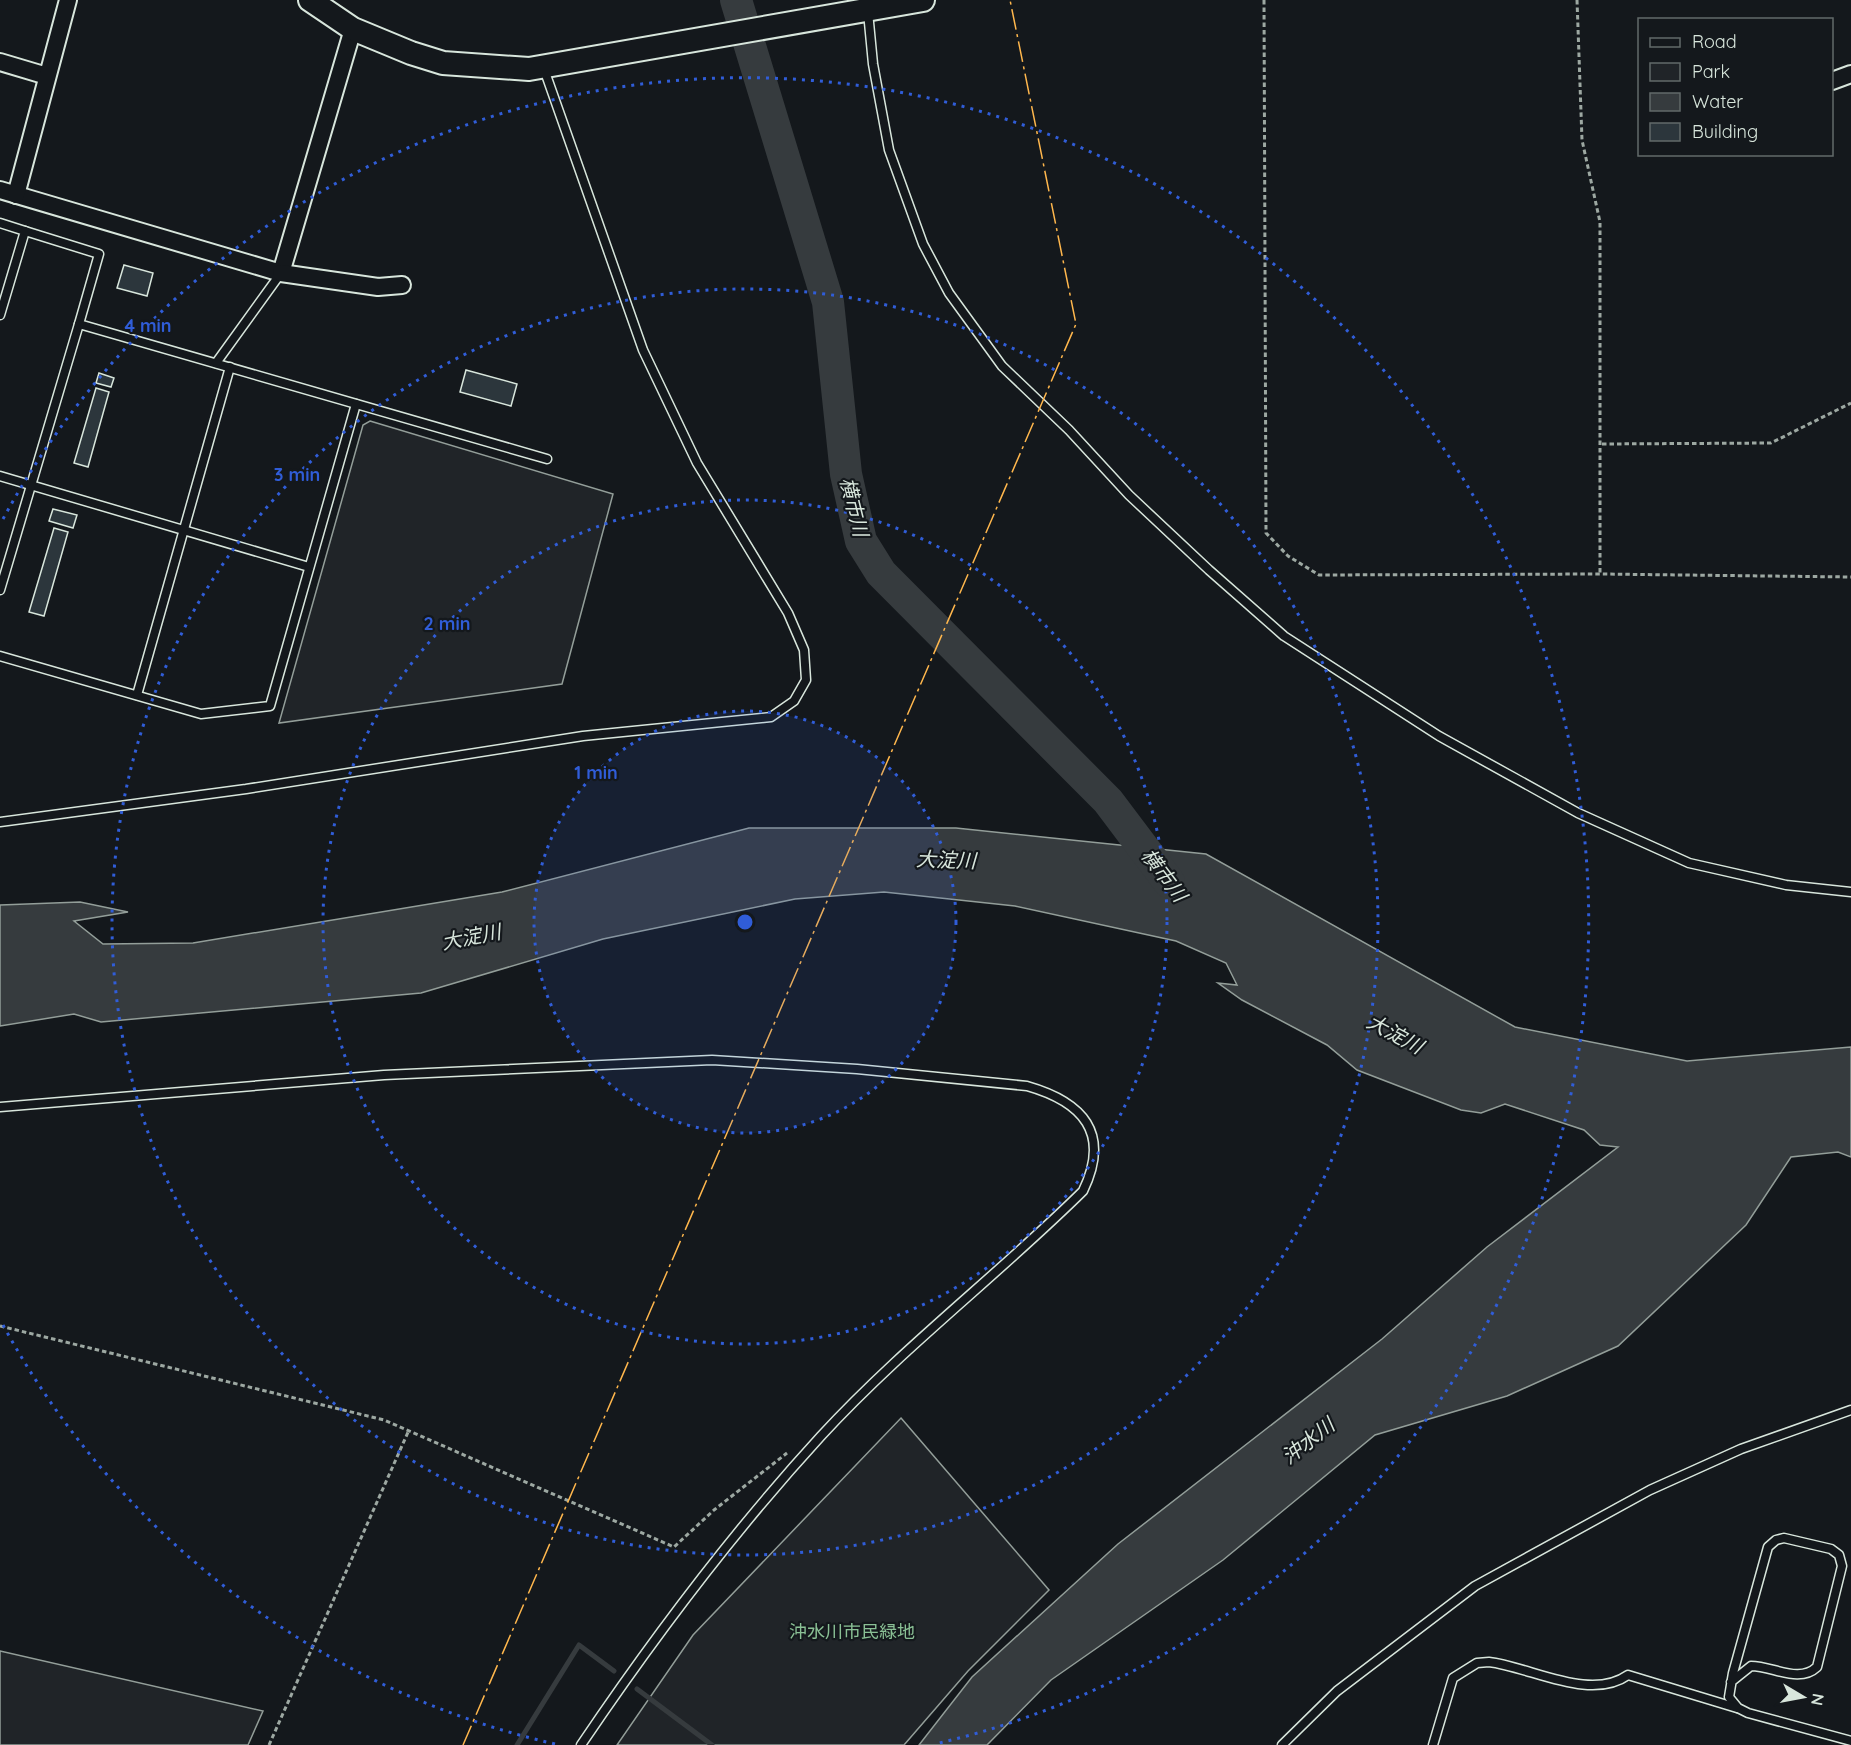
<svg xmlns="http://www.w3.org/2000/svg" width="1851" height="1745" font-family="Quicksand,'Noto Sans JP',sans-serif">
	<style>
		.green { fill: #202428; stroke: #939e99; stroke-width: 1.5 }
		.water { fill: #363b3e; stroke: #939e99; stroke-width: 1.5 }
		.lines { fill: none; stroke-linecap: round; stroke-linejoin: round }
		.stream { stroke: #363b3e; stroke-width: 5 }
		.river { stroke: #363b3e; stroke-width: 32 }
		.building { fill: #2c363c; stroke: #d8e6dc; stroke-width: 1.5 }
		.lane-casing { stroke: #d8e6dc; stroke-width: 11 }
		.street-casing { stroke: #d8e6dc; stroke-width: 20 }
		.secondary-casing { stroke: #d8e6dc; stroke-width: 26 }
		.path { stroke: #9da8a2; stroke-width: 3; stroke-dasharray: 4.5 3; stroke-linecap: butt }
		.lane { stroke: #14181c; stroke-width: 8 }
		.street { stroke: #14181c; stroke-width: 16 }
		.secondary { stroke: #14181c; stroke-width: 22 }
		.power { stroke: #ffb74d; stroke-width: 1.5; stroke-dasharray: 21 4.5 3 4.5; stroke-linecap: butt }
		.ring { fill: none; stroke: #305dd8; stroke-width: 3; stroke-dasharray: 3 6 }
		.labels { text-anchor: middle; stroke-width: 4.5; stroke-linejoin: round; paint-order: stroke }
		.park-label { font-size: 18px; fill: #8ac095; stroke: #14181c }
		.water-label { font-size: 20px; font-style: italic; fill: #d8e6dc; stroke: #14181c }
		.centre { fill: #305dd8; stroke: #14181c; stroke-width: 3 }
		.ring-label { font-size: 18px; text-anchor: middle; font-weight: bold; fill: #305dd8; stroke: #14181c; stroke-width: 4.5; stroke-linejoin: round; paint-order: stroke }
	</style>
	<rect width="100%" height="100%" fill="#14181c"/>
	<!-- green -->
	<g class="green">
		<path d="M 370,421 L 613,494 L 562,684 L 279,723 L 363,425 Z"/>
		<path d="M 901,1418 L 1049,1590 L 968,1671 L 904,1745 L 617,1745 L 693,1635 Z"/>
		<path d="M 0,1651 L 263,1711 L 248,1745 L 0,1745 Z"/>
	</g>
	<!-- water -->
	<path class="water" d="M 749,828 L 956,828 L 1206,854 L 1515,1027 L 1687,1061 L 1851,1047 L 1851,1157 L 1838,1152 L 1791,1157 L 1746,1225 L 1618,1346 L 1507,1396 L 1375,1435 L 1223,1560 L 1051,1680 L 987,1745 L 919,1745 L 972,1677 L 1118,1544 L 1382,1339 L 1487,1247 L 1618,1147 L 1600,1145 L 1584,1130 L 1505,1104 L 1481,1113 L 1461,1110 L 1357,1070 L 1327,1045 L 1242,1000 L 1218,983 L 1237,985 L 1226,963 L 1176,941 L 1015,906 L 884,892 L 795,899 L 603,939 L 421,993 L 101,1022 L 74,1014 L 0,1026 L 0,905 L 80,902 L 128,912 L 74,921 L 103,944 L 193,943 L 502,892 Z"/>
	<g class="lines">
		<!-- stream -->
		<g class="stream">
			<path d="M 637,1689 L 712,1745"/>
			<path d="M 517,1745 L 579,1645 L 614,1671"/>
		</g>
		<!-- river -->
		<path class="river" d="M 736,0 L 828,302 L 846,474 L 861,541 L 881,573 L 1108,801 L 1169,882"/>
	</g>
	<!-- building -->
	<g class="building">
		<path d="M 124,265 L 153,273 L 147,296 L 117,288 Z"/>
		<path d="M 466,370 L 517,384 L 511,406 L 460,392 Z"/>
		<path d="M 99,373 L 114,378 L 111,387 L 96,383 Z"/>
		<path d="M 96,388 L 109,392 L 88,467 L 74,463 Z"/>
		<path d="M 53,509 L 77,515 L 73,528 L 49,521 Z"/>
		<path d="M 54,528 L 68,532 L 44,616 L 29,612 Z"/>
	</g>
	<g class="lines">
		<!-- lane casing -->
		<g class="lane-casing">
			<g id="lane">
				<path d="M 868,12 L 873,64 L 889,150 L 923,244 L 949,293 L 1002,366 L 1069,430 L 1129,495 L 1209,570 L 1284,636 L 1439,736 L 1578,813 L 1689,863 L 1786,885 L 1851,892"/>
				<path d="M 0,223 L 25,231 L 0,315"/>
				<path d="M 25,231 L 99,254 L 79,324 L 547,459"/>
				<path d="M 216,363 L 281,273"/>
				<path d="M 0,476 L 309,567"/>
				<path d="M 0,590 L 79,324"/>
				<path d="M 0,656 L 201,714 L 270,706 L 356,404"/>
				<path d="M 137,695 L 230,367"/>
				<path d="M 0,822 L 246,789 L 583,736 L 771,717 L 794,701 L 806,680 L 804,650 L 788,613 L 697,463 L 643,350 L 544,69"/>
				<path d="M 0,1107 L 384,1075 L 712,1060 L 857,1069 L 1027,1086 C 1083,1102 1111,1133 1083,1191 C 998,1275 902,1348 821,1436 C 733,1532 654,1637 581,1745"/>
				<path d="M 1731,1682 L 1751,1666 C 1773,1666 1799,1684 1817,1667 L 1842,1566 L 1839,1555 L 1831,1549 L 1784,1538 L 1776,1540 L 1768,1547 L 1733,1673 L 1729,1697 L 1738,1708 L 1748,1713 L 1851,1741"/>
				<path d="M 1282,1745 L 1337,1691 L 1475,1586 L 1650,1490 L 1741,1449 L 1851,1410"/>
				<path d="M 1433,1745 L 1453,1678 L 1477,1663 L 1489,1662 C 1531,1667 1590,1702 1628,1675 L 1737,1708"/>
			</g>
		</g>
		<!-- street casing -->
		<g class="street-casing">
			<g id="street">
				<path d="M 0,62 L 47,76"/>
				<path d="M 1832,81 L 1851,74"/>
				<path d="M 0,190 L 281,273 L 353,29"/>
				<path d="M 16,195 L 68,0"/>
				<path d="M 281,273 L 378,287 L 402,285"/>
			</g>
		</g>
		<!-- secondary casing -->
		<g class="secondary-casing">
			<path id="secondary" d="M 310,0 L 353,29 L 411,53 L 443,63 L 529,69 L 923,0"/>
		</g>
		<!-- path -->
		<g class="path">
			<path d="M 1264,0 L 1266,533 L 1288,556 L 1319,575 L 1600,574 L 1851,577"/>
			<path d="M 1577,0 L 1582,140 L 1600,222 L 1600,574"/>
			<path d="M 1602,444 L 1771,443 L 1851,403"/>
			<path d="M 0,1326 L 384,1420 L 674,1547 L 714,1510 L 787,1453"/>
			<path d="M 269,1745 L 409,1430"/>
		</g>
		<!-- lane -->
		<use href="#lane" class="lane"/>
		<!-- street -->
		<use href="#street" class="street"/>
		<!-- secondary -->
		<use href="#secondary" class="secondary"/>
		<!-- power -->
		<path class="power" d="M 463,1745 L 1076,324 L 1010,0"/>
	</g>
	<!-- distance rings -->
	<circle cx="745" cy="922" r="211" fill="#305dd8" fill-opacity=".12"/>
	<g class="ring">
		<circle cx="745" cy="922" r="211"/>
		<circle cx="745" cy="922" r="422"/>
		<circle cx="745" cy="922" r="633"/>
		<path d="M555 1744A844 844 0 0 1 3 1325M3 519A844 844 0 1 1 935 1744"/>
	</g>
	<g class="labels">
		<!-- park labels -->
		<g class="park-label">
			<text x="852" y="1638">沖水川市民緑地</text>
		</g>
		<!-- water labels -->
		<g class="water-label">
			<text transform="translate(854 507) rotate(76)" y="7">横市川</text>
			<text transform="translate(946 860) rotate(2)" y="7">大淀川</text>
			<text transform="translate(1164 875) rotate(53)" y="7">横市川</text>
			<text transform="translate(471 937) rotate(-11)" y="7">大淀川</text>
			<text transform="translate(1395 1034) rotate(28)" y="7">大淀川</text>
			<text transform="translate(1308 1441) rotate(-38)" y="7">沖水川</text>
		</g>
	</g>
	<circle cx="745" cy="922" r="9" class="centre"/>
	<g class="ring-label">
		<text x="148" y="332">4 min</text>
		<text x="297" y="481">3 min</text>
		<text x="447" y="630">2 min</text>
		<text x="596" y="779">1 min</text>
	</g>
	<!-- legend -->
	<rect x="1638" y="18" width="195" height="138" fill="#14181c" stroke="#626a69" stroke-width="1.5"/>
	<rect x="1650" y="38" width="30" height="9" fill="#14181c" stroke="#626a69" stroke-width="1.5"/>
	<text x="1692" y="48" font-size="18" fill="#d8e6dc">Road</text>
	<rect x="1650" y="63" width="30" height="18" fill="#202428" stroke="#626a69" stroke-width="1.5"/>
	<text x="1692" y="78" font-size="18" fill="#d8e6dc">Park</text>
	<rect x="1650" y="93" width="30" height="18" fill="#363b3e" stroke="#626a69" stroke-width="1.5"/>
	<text x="1692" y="108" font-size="18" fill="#d8e6dc">Water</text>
	<rect x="1650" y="123" width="30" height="18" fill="#2c363c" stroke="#626a69" stroke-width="1.5"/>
	<text x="1692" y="138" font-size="18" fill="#d8e6dc">Building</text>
	<!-- north arrow -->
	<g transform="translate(1803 1697) rotate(100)" stroke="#14181c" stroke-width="4.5" paint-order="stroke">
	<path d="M0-4.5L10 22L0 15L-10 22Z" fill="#d8e6dc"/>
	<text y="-9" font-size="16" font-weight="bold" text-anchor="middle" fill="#d8e6dc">N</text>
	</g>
</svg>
